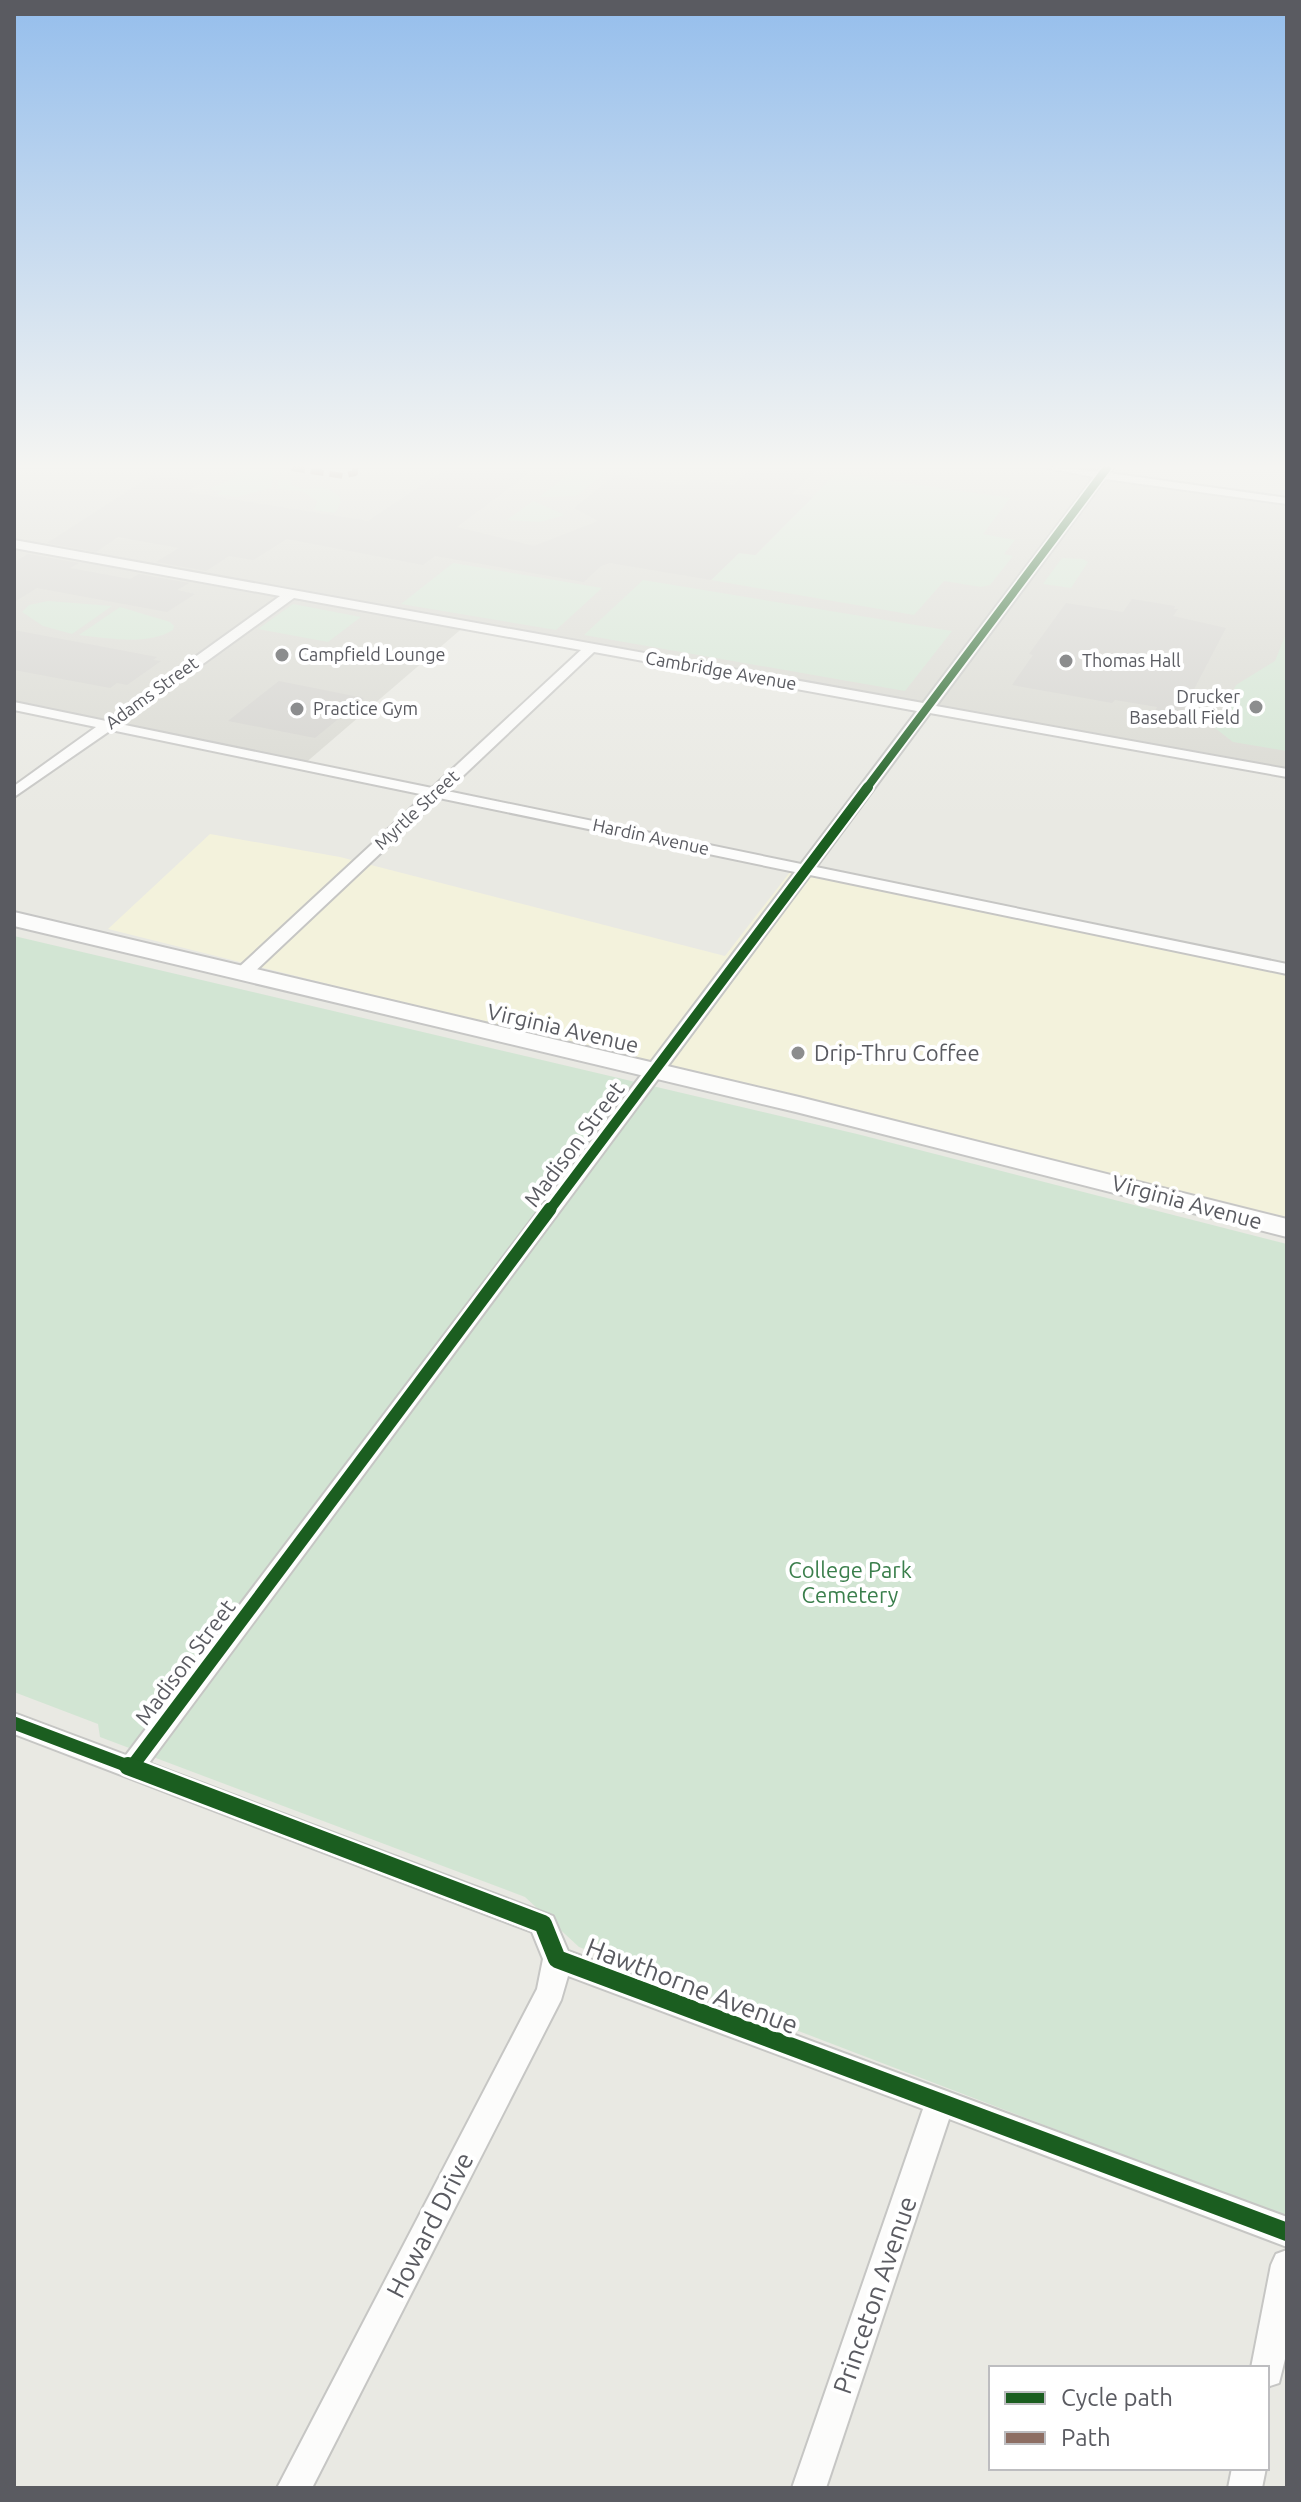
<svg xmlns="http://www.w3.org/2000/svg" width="1301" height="2502" font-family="Ubuntu,sans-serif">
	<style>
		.commercial { fill: #f3f2dc }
		.education { fill: #d9d9d2 }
		.green { fill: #d2e5d3 }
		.building { fill: #d3d2ce }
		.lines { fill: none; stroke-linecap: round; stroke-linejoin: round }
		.minor-casing { stroke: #c6c6c4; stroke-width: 4 }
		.secondary-casing { stroke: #c6c6c5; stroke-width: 4 }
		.minor { fill: #fcfcfb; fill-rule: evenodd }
		.secondary { fill: #fcfcfb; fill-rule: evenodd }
		.quiet { stroke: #8d6e63; stroke-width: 6; stroke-dasharray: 13 6; stroke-linecap: butt }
		.cycleway-far3-casing { stroke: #fff; stroke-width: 11 }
		.cycleway-far2-casing { stroke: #fff; stroke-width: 14 }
		.cycleway-far1-casing { stroke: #fff; stroke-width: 18 }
		.cycleway-casing { stroke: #fff; stroke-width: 23 }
		.cycleway-far3 { stroke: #1b5e20; stroke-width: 8 }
		.cycleway-far2 { stroke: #1b5e20; stroke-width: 10 }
		.cycleway-far1 { stroke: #1b5e20; stroke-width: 13 }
		.cycleway { stroke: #1b5e20; stroke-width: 18 }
		.poi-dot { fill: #8c8d8e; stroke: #fff; stroke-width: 3 }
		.labels { text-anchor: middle; stroke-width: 8; stroke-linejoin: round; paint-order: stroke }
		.far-poi-label { font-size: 18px; fill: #5a5b61; stroke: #fff; text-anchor: start }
		.far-street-label { font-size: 18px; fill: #5a5b61; stroke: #fff }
		.street-label { font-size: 22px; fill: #5a5b61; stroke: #fff }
		.poi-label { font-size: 22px; fill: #5a5b61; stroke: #fff; text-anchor: start }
		.park-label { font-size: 22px; fill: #3b7f4c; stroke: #fff }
		.near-street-label { font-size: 26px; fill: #5a5b61; stroke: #fff }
	</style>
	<rect width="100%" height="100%" fill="#e9e9e3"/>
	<!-- commercial -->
	<path class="commercial" d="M 210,834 L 340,857 L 725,956 L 790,872 L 1287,974 L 1287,1224 L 108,929 Z"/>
	<!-- education -->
	<path class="education" d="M 14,468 L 1053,468 L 1287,501 L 1287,773 L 466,625 L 303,765 L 14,706 Z"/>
	<!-- green -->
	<g class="green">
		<path d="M 244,468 L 273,471 L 271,488 L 237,497 L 216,494 L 222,491 L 209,489 L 240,475 L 235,474 Z"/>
		<path d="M 588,468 L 606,472 L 576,496 L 539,497 L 573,471 Z"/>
		<path d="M 836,473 L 1010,498 L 983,534 L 1015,540 L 1004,554 L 1013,556 L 990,585 L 981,587 L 944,581 L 914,615 L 711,580 L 739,553 L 756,555 Z"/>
		<path d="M 278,480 L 291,480 L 291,485 C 316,496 315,478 339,496 L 341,502 L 335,513 L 314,510 L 317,501 L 302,491 L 278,489 Z"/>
		<path d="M 533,501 L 565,515 L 540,522 L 507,520 Z"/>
		<path d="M 1062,558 L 1083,559 L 1088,562 L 1071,588 L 1043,584 Z"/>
		<path d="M 453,563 L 602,588 L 556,630 L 401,604 Z"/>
		<path d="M 643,580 L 952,631 L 905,691 L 584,635 Z"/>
		<path d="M 48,601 L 112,606 L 72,634 L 43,626 L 22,612 L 29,605 Z"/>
		<path d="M 293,604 L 361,617 L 328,642 L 258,629 Z"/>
		<path d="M 120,607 L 170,622 L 174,626 L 173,630 C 147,646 108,638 79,635 Z"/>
		<path d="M 1287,631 L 1287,751 L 1233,742 L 1215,728 L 1236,685 L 1275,661 Z"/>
		<path d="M 14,936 L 857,1134 L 1287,1244 L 1287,2218 L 579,1947 L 525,1897 L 100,1737 L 98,1724 L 14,1692 Z"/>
	</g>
	<!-- building -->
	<g class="building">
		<path d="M 447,468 L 536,468 L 457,527 L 534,546 L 598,521 L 574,508 L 615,475 L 683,485 L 691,479 L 733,485 L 751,468 L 818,468 L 792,494 L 813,497 L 755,555 L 739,553 L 711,580 L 610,563 L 601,566 L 584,582 L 435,556 L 423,565 L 287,539 L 253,560 L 229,556 L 206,571 L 156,562 L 179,548 L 118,537 L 96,552 L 47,543 L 151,476 L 204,481 L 187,492 L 368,521 Z"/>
		<path d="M 28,554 L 79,563 L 70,568 L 130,579 L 139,574 L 189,583 L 177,590 L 195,594 L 167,612 L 37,588 L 14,602 L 14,562 Z"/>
		<path d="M 1132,599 L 1175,606 L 1174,609 L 1178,609 L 1173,616 L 1226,628 L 1179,718 L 1154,713 L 1157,707 L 1115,700 L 1112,703 L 1012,685 L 1033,655 L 1029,654 L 1066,603 L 1123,612 Z"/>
		<path d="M 14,630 L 157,657 L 153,660 L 161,661 L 127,685 L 117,683 L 110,688 L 14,670 Z"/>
		<path d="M 279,681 L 364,698 L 315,738 L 228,721 Z"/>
	</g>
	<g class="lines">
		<!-- minor casing -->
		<g class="minor-casing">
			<g id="minor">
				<path d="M 1047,468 L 1099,471 L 1101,468 L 1113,468 L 1109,473 L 1287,498 L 1287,504 L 1105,479 L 936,706 L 1287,769 L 1287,777 L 930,713 L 816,867 L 1287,964 L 1287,974 L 810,875 L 149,1763 L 553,1916 L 568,1951 L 1287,2217 L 1287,2247 L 949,2119 L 826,2488 L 792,2488 L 923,2109 L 568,1976 L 561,2000 L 312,2488 L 277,2488 L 537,1989 L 543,1959 L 532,1932 L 14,1734 L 14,1713 L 126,1755 L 795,872 L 439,798 L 249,977 L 237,977 L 235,973 L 237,969 L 425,795 L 111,730 L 14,797 L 14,786 L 96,727 L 14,710 L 14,702 L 106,721 L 280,596 L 14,548 L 14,540 L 923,703 L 1094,477 ZM 294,598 L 581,650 L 432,788 L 120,724 ZM 594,652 L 917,711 L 801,864 L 447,791 Z"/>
				<path d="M 1287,2250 L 1287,2351 L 1279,2383 L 1267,2387 L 1267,2368 L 1251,2368 L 1271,2265 L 1276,2254 Z"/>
				<path d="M 1232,2468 L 1266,2468 L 1262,2488 L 1228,2488 Z"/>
			</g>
		</g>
		<!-- secondary casing -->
		<g class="secondary-casing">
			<path id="secondary" d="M 14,912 L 799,1097 L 1287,1219 L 1287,1237 L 796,1112 L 14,926 Z"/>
		</g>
		<!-- minor -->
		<use href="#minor" class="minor"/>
		<!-- secondary -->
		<use href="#secondary" class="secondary"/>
		<!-- quiet -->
		<path class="quiet" d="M 292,468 L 343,476 L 355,473 L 355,468"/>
		<!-- cycleway-far3 casing -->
		<g class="cycleway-far3-casing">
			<path id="cycleway-far3" d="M 866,789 L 1107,468"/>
		</g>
		<!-- cycleway-far2 casing -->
		<g class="cycleway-far2-casing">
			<path id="cycleway-far2" d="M 549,1211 L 868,787"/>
		</g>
		<!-- cycleway-far1 casing -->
		<g class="cycleway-far1-casing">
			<g id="cycleway-far1">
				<path d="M 14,1723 L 133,1768"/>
				<path d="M 131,1768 L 550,1209"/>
			</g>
		</g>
		<!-- cycleway casing -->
		<g class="cycleway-casing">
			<path id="cycleway" d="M 128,1766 L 543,1924 L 557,1959 L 1287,2232"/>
		</g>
		<!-- cycleway-far3 -->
		<use href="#cycleway-far3" class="cycleway-far3"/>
		<!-- cycleway-far2 -->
		<use href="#cycleway-far2" class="cycleway-far2"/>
		<!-- cycleway-far1 -->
		<use href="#cycleway-far1" class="cycleway-far1"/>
		<!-- cycleway -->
		<use href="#cycleway" class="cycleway"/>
	</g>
	<!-- sky -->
	<linearGradient id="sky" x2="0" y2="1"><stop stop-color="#95beec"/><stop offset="0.57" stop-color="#f5f5f2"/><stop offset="1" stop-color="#f5f5f2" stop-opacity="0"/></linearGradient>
	<rect width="1301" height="818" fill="url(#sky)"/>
	<!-- markers -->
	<g class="poi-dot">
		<circle cx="282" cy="655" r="8"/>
		<circle cx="1066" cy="661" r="8"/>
		<circle cx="1256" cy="707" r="8"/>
		<circle cx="297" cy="709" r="8"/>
		<circle cx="798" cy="1053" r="8"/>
	</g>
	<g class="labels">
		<!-- far-poi labels -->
		<g class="far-poi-label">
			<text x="298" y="661">Campfield Lounge</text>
			<text x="1082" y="667">Thomas Hall</text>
			<text x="1240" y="703" text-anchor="end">Drucker<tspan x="1240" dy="21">Baseball Field</tspan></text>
			<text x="313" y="715">Practice Gym</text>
		</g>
		<!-- far-street labels -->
		<g class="far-street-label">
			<text transform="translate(721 671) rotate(10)" y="6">Cambridge Avenue</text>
			<text transform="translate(152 693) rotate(-36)" y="6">Adams Street</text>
			<text transform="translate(417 810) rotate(-43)" y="6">Myrtle Street</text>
			<text transform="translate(651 837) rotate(12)" y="6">Hardin Avenue</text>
		</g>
		<!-- street labels -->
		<g class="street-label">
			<text transform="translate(563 1028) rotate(13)" y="8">Virginia Avenue</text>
			<text transform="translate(574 1144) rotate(-53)" y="8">Madison Street</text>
			<text transform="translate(1187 1202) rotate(15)" y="8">Virginia Avenue</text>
			<text transform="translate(185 1662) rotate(-53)" y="8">Madison Street</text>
		</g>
		<!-- poi labels -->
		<g class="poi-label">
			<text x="814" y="1061">Drip-Thru Coffee</text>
		</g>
		<!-- park labels -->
		<g class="park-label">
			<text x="850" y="1578">College Park<tspan x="850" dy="25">Cemetery</tspan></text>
		</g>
		<!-- near-street labels -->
		<g class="near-street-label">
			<text transform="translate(692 1986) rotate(21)" y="9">Hawthorne Avenue</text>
			<text transform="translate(430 2225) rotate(-63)" y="9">Howard Drive</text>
			<text transform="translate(875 2295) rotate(-71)" y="9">Princeton Avenue</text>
		</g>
	</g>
	<!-- border -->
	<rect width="1301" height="2502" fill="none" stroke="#5a5b61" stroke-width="32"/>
	<!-- legend -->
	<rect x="989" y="2366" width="280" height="104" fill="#ffffff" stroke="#bdbdc0" stroke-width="2"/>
	<rect x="1005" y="2392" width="40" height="12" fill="#1b5e20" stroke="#bdbdc0" stroke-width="2"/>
	<text x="1061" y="2406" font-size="24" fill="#5a5b61">Cycle path</text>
	<rect x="1005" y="2432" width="40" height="12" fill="#8d6e63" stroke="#bdbdc0" stroke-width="2"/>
	<text x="1061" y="2446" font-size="24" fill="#5a5b61">Path</text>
</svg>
